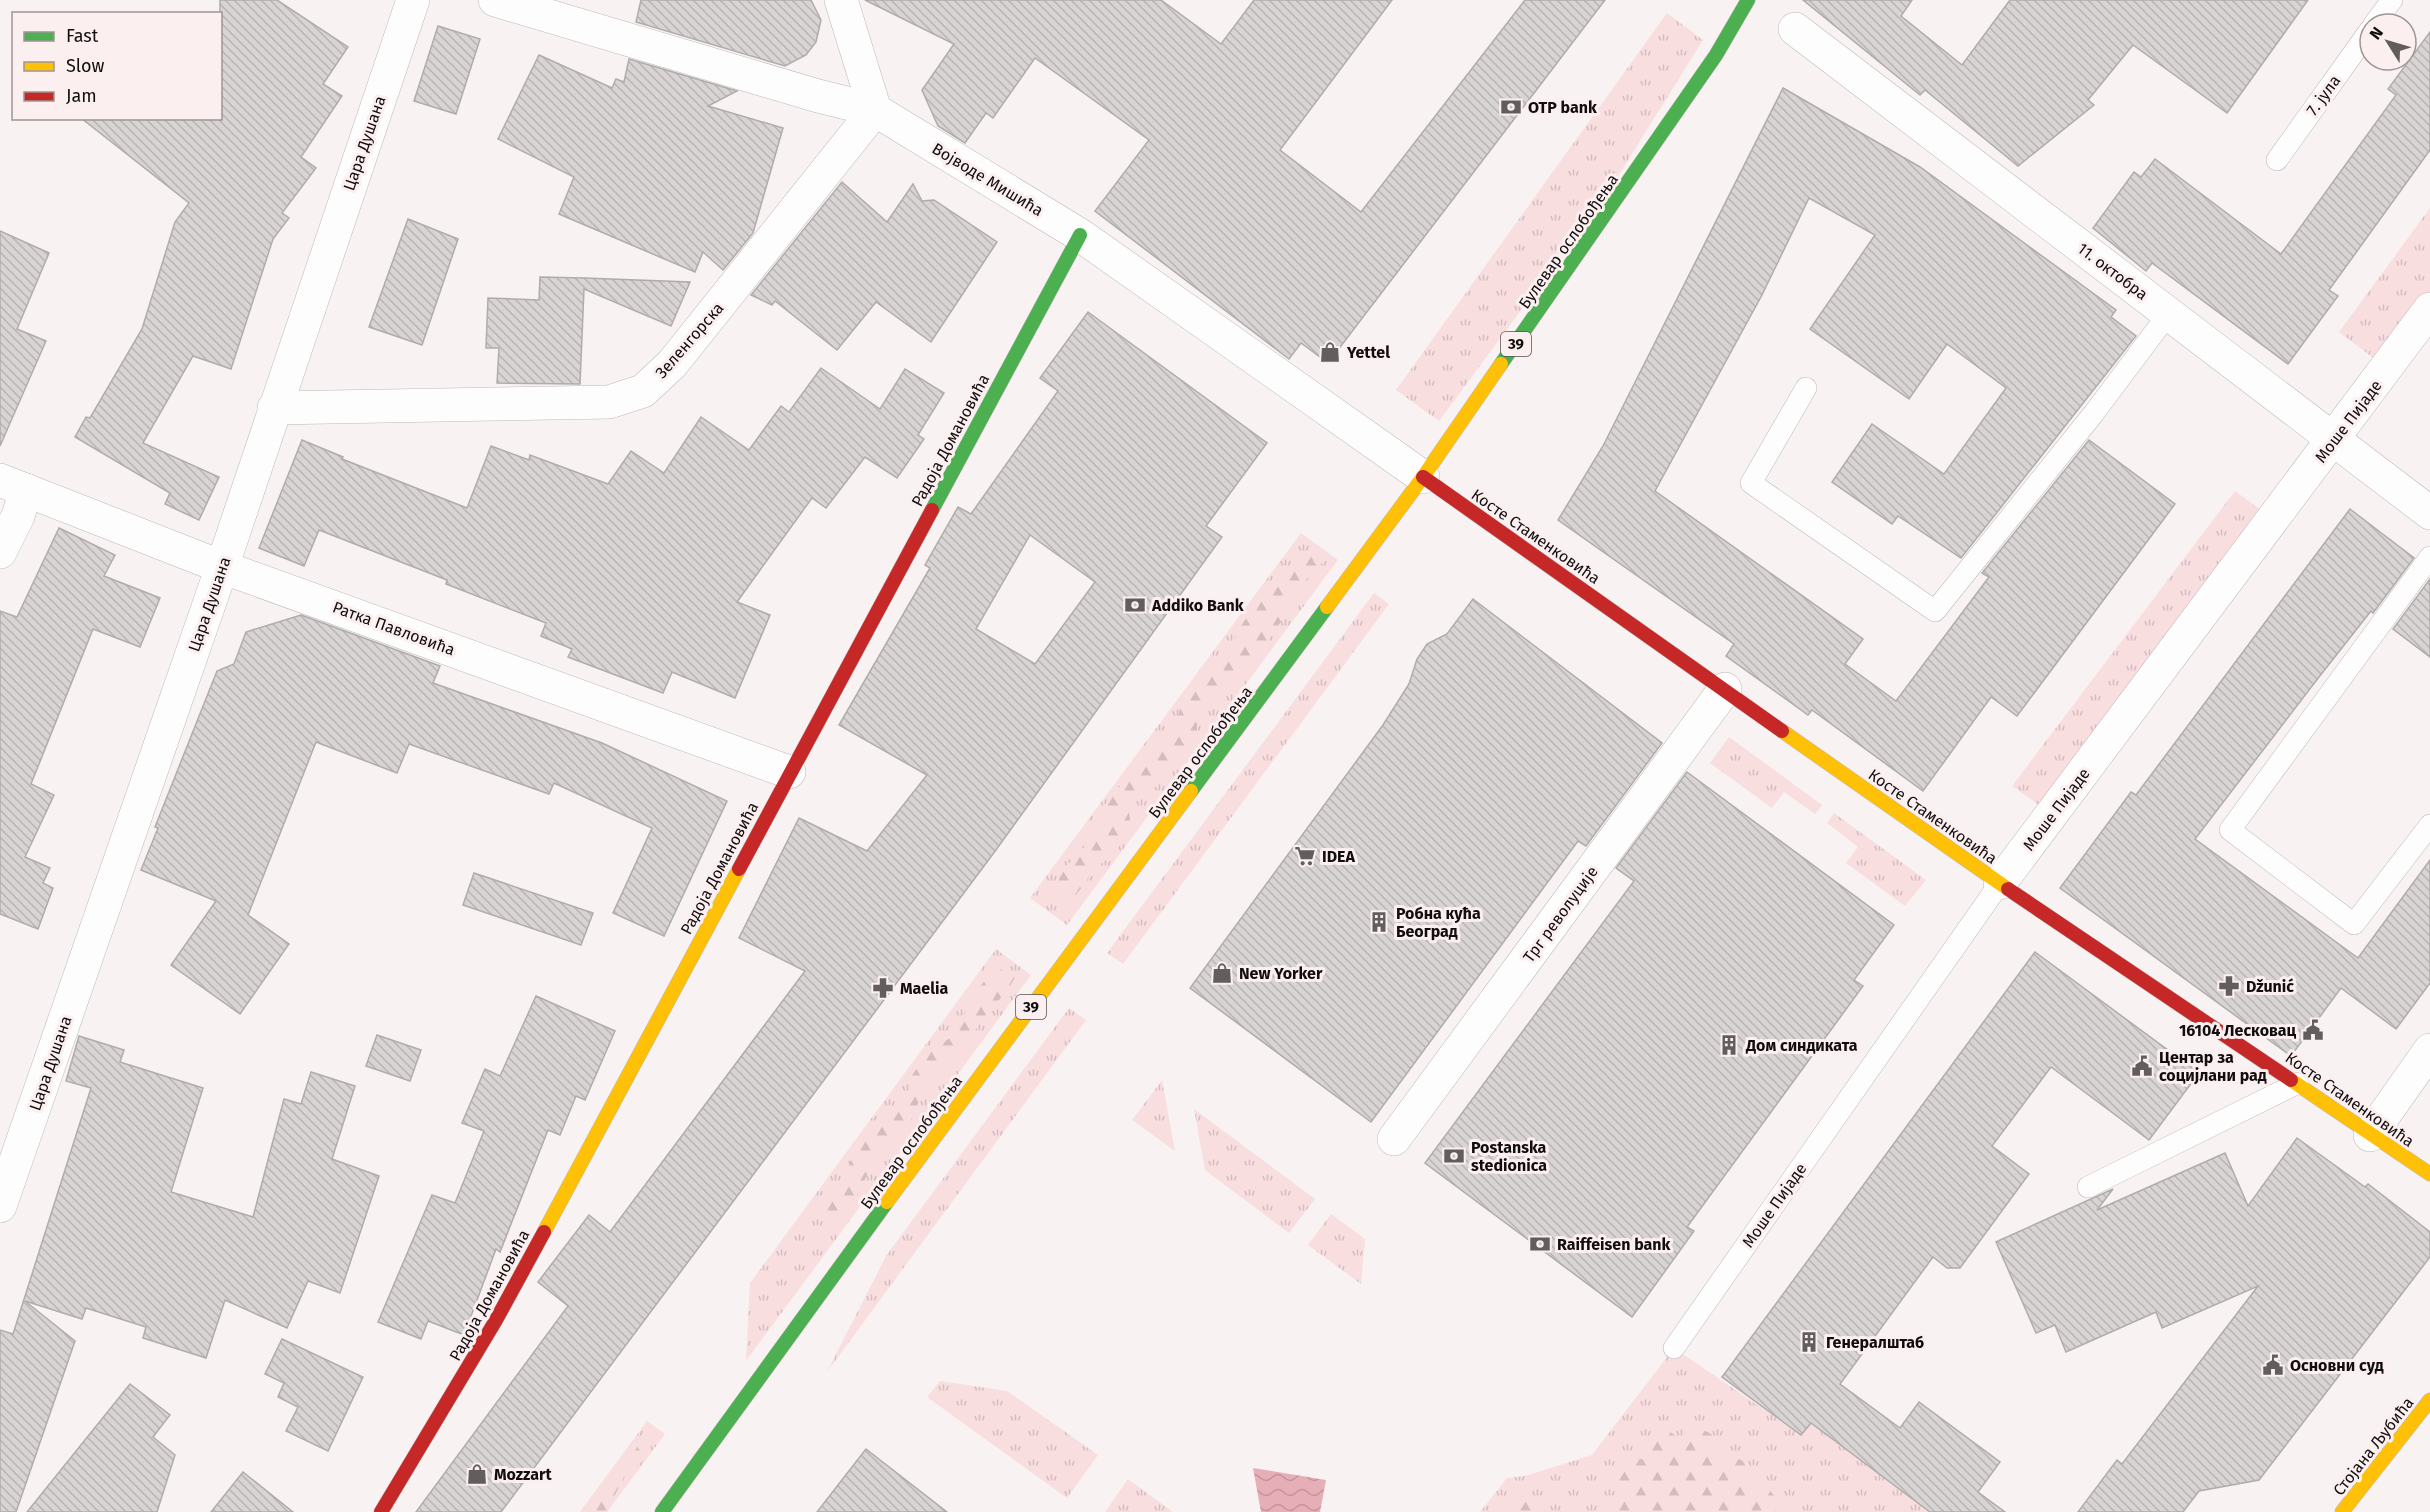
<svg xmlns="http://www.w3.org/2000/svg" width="2430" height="1512" font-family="'Fira Sans',sans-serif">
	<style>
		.grass { fill: url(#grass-tufts) }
		.forest { fill: url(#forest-firs) }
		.water { fill: url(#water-waves) }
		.building { fill: url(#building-back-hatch); stroke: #b0acac; stroke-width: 1.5; fill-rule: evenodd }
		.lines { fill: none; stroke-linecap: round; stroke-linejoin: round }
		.lane-casing { stroke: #beb9b9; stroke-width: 22 }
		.street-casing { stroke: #beb9b9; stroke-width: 34 }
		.fast-casing { stroke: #beb9b9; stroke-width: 15 }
		.slow-casing { stroke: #beb9b9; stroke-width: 15 }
		.jam-casing { stroke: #beb9b9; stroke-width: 15 }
		.lane { stroke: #fefdfd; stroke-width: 21 }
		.street { stroke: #fefdfd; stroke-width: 33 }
		.fast { stroke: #4caf50; stroke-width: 14 }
		.slow { stroke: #ffc107; stroke-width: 14 }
		.jam { stroke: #c62828; stroke-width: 14 }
		.labels { text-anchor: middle; stroke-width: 6; stroke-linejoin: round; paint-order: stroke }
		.shield { fill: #fbeff0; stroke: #585252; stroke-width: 1.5 }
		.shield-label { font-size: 15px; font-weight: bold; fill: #120e0f }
		.street-label { font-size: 16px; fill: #120e0f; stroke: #fbeff0 }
		.poi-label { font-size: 16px; font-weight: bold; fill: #120e0f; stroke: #fbeff0; text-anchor: start }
	</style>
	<defs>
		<pattern id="grass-tufts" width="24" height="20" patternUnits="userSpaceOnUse" patternTransform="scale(1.5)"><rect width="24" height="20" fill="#f9dee0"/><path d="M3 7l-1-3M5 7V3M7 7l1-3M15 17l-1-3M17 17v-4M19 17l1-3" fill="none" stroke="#d4bdbf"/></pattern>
		<pattern id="forest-firs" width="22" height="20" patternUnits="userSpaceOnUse" patternTransform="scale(1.5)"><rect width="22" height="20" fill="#f9dee0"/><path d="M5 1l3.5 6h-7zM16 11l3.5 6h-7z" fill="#d4bdbf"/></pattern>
		<pattern id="water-waves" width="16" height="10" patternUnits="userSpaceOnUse" patternTransform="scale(1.5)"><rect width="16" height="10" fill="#e6aeb6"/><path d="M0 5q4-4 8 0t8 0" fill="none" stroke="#c4949b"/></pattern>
		<pattern id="building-back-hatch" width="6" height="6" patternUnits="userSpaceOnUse" patternTransform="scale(1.5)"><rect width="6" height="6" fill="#d9d4d4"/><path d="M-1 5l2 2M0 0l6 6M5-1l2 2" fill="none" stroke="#b9b5b5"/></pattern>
	</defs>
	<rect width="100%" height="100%" fill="#f8f2f2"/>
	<!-- grass -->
	<g class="grass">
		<path d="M 1667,13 L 1703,40 L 1605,197 L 1439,421 L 1396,390 Z"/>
		<path d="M 2430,208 L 2430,295 L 2380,363 L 2339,332 Z"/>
		<path d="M 2235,491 L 2265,513 L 2043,808 L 2012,786 Z"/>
		<path d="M 1301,533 L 1338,560 L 1067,925 L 1030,898 Z"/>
		<path d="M 1374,593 L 1389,604 L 1123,964 L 1107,953 Z"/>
		<path d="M 1729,737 L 1822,805 L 1815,814 L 1784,792 L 1772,808 L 1710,763 Z"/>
		<path d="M 1834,813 L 1926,880 L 1905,906 L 1846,863 L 1858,847 L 1827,823 Z"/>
		<path d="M 996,949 L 1031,975 L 746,1361 L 750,1283 Z"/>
		<path d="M 1069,1008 L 1086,1020 L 827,1372 L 886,1256 Z"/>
		<path d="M 1162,1080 L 1175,1151 L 1132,1120 Z"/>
		<path d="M 1194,1109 L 1315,1199 L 1289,1233 L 1205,1170 Z"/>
		<path d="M 1331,1214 L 1365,1239 L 1361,1284 L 1308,1245 Z"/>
		<path d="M 1674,1348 L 1801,1435 L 1811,1423 L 1930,1512 L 1480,1512 L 1507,1478 L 1525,1476 L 1592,1455 Z"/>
		<path d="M 940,1381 L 1007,1391 L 1098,1455 L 1067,1498 L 927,1397 Z"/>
		<path d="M 647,1421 L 665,1434 L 607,1512 L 580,1512 Z"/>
		<path d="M 1128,1479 L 1173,1512 L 1105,1512 Z"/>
	</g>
	<!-- forest -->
	<g class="forest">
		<path d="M 1313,551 L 1323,556 L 1323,562 L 1284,603 L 1282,620 L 1243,678 L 1211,706 L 1197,725 L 1197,739 L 1178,766 L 1154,788 L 1128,802 L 1131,829 C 1120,846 1109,862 1090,870 L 1087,881 L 1070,902 L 1059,901 L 1053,889 L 1060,870 L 1076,858 L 1092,837 L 1101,820 L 1102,808 L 1140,762 L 1153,756 L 1167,742 L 1176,725 L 1182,700 L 1192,686 L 1223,661 L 1241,626 L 1270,584 Z"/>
		<path d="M 1004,968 L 1016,975 C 1007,995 989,1009 977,1027 C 972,1036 968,1048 960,1055 C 949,1064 938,1069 929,1082 C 912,1106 917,1131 884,1143 L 849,1210 L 832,1224 L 822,1220 L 820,1208 L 825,1201 L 841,1190 L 852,1157 L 866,1137 L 895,1117 L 910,1092 L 911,1077 L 926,1055 L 958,1032 L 971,997 L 988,977 Z"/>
		<path d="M 1686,1429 C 1702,1429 1713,1430 1720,1446 L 1715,1453 L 1745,1461 L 1750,1471 L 1742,1484 C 1763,1488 1768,1482 1779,1504 L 1774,1512 L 1607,1512 L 1632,1496 L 1613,1480 C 1612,1451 1628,1460 1648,1459 L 1645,1443 L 1656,1431 L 1667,1430 L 1682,1440 Z"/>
		<path d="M 640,1443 L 651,1444 L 649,1456 L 625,1475 L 606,1512 L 580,1512 L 597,1490 L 624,1467 Z"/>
		<path d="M 1514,1499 L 1545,1505 L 1547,1512 L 1503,1512 Z"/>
	</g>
	<!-- water -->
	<path class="water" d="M 1253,1468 L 1326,1480 L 1320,1512 L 1261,1512 Z"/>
	<!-- building -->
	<g class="building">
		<path d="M 220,0 L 277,0 L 348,47 L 323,84 L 342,96 L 301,157 L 316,168 L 282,213 L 289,218 L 273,239 L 231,369 L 193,356 L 143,443 L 219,477 L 199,520 L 165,504 L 170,493 L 75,437 L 86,417 L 90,418 L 142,329 L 175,222 L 189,203 L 81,118 L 220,118 Z"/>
		<path d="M 641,0 L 811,0 L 821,20 L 816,42 L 806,55 L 785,66 L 636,22 Z"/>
		<path d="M 865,0 L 1161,0 L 1221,44 L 1254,0 L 1392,0 L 1280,150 L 1361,212 L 1525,0 L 1605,0 L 1328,363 L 1301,343 L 1289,359 L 1095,211 L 1149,140 L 1035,58 L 993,118 L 986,113 L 965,143 L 938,126 L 922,90 L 954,44 Z"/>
		<path d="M 1803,0 L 1912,0 L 1901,16 L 1962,65 L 2010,0 L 2308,0 L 2227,113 L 2133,45 L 2088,100 L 2094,105 L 2018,166 L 1925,90 L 1920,95 Z"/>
		<path d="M 438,26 L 480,39 L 456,114 L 414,101 Z"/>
		<path d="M 2430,32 L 2430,150 L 2329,290 L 2338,296 L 2288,364 L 2152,263 L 2146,271 L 2093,228 L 2134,172 L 2141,177 L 2155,159 L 2281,254 L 2396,95 L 2388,89 Z"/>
		<path d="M 539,55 L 612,88 L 616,79 L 624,82 L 629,59 L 737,91 L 708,106 L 783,128 L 753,233 L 723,270 L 703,252 L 695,272 L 559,214 L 574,177 L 498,139 Z"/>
		<path d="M 1783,88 L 1920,167 L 2116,310 L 2111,317 L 2136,336 L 1961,558 L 1898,516 L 1892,524 L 1832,482 L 1872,424 L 1944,474 L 2006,388 L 1947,344 L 1909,399 L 1810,329 L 1875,235 L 1809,198 L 1762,295 L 1655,491 L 1863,639 L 1845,664 L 1896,701 L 1989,577 L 1982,573 L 2089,440 L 2175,504 L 2017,716 L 1991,697 L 1923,791 L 1812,710 L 1808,715 L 1726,656 L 1734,644 L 1558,520 L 1603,446 Z"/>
		<path d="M 842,182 L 887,222 L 913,184 L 922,201 L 934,200 L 997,242 L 931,342 L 876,302 L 837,350 L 775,301 L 772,305 L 751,295 Z"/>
		<path d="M 408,219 L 458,239 L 422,345 L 369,327 Z"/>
		<path d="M 0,231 L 49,253 L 17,329 L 46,341 L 0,446 Z"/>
		<path d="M 540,277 L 584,278 L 690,282 L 671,326 L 584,289 L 580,384 L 497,383 L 499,348 L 486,348 L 488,298 L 539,300 Z"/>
		<path d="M 1088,312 L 1267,443 L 1206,526 L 1222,537 L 993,854 L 501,1512 L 416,1512 L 568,1306 L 538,1282 L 589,1215 L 610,1232 L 805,971 L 739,938 L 799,818 L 867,851 L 927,775 L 839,725 L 930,568 L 925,565 L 958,507 L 971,514 L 1058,391 L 1040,378 ZM 1030,535 L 1095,582 L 1035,664 L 976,629 Z"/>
		<path d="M 821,368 L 880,409 L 905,369 L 944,393 L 918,435 L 924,439 L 897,478 L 865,457 L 826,508 L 812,498 L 737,602 L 770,615 L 735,698 L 672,672 L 663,693 L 568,657 L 572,649 L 541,636 L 546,623 L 446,584 L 447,580 L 319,530 L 304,566 L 259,548 L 302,440 L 343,457 L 342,459 L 467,508 L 491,446 L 529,460 L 530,455 L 608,484 L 631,451 L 664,473 L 701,417 L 749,450 L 781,406 L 789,412 Z"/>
		<path d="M 2350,509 L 2414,558 L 2373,613 L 2371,611 L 2319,677 L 2195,839 L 2358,958 L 2430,860 L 2430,983 L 2396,1029 L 2341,988 L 2291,1056 L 2060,888 L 2131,792 L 2136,795 Z"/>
		<path d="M 59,528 L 115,555 L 104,576 L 160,598 L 140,647 L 93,629 L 31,784 L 54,795 L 25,857 L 50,868 L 43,883 L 53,888 L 38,929 L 0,914 L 0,611 L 17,617 Z"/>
		<path d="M 2430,579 L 2430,657 L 2393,629 Z"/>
		<path d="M 1473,599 L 1662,743 L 1586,846 L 1578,841 L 1371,1122 L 1190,988 L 1383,725 L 1409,684 L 1417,659 L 1427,644 L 1447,634 Z"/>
		<path d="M 301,615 L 440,666 L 433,683 L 602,743 L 727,801 L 664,936 L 613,913 L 652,828 L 554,783 L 549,794 L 409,744 L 397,773 L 316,742 L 248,915 L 289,944 L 240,1014 L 171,965 L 216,901 L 141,870 L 158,828 L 155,827 L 217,671 L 234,664 L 246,632 Z"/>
		<path d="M 1687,772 L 1894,925 L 1854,980 L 1863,986 L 1687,1227 L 1694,1231 L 1632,1317 L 1425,1163 L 1634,881 L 1616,868 Z"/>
		<path d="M 474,873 L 593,913 L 581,945 L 463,905 Z"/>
		<path d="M 2035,952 L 2199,1073 L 2149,1140 L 2051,1067 L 1992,1146 L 2029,1174 L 1960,1268 L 1947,1268 L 1933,1257 L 1840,1384 L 1900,1428 L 1919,1402 L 2000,1462 L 1978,1492 L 2005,1512 L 1930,1512 L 1811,1423 L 1801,1435 L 1722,1377 Z"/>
		<path d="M 536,996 L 615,1031 L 585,1100 L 576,1096 L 560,1135 L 548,1130 L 500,1252 L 496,1249 L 464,1335 L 428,1321 L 421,1339 L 378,1322 L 432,1195 L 455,1203 L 484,1131 L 462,1123 L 485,1069 L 500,1076 Z"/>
		<path d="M 377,1035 L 421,1050 L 410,1081 L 366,1066 Z"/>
		<path d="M 79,1036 L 124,1050 L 120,1062 L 203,1088 L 171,1192 L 253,1217 L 284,1099 L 301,1104 L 311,1072 L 355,1086 L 332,1159 L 379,1176 L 340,1293 L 308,1281 L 287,1328 L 225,1300 L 206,1358 L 143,1338 L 146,1327 L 86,1308 L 82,1319 L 25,1301 L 75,1341 L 16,1512 L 0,1512 L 0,1330 L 13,1334 L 91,1088 L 66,1081 Z"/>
		<path d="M 2297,1138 L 2365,1187 L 2368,1184 L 2430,1232 L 2430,1257 L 2259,1480 L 2199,1491 L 2183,1512 L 2078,1512 L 2117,1460 L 2122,1464 L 2258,1286 L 2162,1328 L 2156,1312 L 2066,1352 L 2055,1325 L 2036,1333 L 1996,1242 L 2113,1189 L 2097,1210 L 2225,1153 L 2248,1206 Z"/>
		<path d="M 282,1339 L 363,1377 L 328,1451 L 286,1431 L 298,1407 L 278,1397 L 284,1383 L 265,1374 Z"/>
		<path d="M 130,1384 L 170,1415 L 153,1437 L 175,1455 L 157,1512 L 27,1512 Z"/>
		<path d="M 866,1449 L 947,1512 L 817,1512 Z"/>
		<path d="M 243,1472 L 293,1512 L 211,1512 Z"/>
	</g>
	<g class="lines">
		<!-- lane casing -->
		<g class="lane-casing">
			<g id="lane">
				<path d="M 2374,24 L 2392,0"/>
				<path d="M 2277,160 L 2370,30"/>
				<path d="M 1806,388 L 1751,483 L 1935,611 L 2094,413 L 2169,313"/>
				<path d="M 2430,557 L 2230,830 L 2354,924 L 2430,825"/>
				<path d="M 2088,1187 L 2298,1083"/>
				<path d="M 1674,1348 L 2000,883"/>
			</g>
		</g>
		<!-- street casing -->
		<g class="street-casing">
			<g id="street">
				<path d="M 495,0 L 818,96 L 875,110 L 1080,235 L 1423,477"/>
				<path d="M 841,0 L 875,110"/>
				<path d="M 1795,29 L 2430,513"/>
				<path d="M 274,408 L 609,402 L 643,391 L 672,364 L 875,110"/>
				<path d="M 0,480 L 222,567 L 789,772"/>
				<path d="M 0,552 L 18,516 L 26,490"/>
				<path d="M 2000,883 L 2430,309"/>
				<path d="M 2370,1135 L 2430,1050"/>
				<path d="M 1394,1139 L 1725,689"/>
				<path d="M 0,1206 L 222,567 L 413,0"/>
			</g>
		</g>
		<!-- fast casing -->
		<g class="fast-casing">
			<g id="fast">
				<path d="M 1501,364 L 1716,55 L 1748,0"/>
				<path d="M 932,510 L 1080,235"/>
				<path d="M 1191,791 L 1327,607"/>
				<path d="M 662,1512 L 887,1202"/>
			</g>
		</g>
		<!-- slow casing -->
		<g class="slow-casing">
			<g id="slow">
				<path d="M 1327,607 L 1423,477 L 1501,364"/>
				<path d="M 1782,731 L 2008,889"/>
				<path d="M 2291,1080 L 2430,1174"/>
				<path d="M 887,1202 L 1191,791"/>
				<path d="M 544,1232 L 739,869"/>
				<path d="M 2342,1512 L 2430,1400"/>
			</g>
		</g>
		<!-- jam casing -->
		<g class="jam-casing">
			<g id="jam">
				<path d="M 1423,477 L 1782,731"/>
				<path d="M 739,869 L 932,510"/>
				<path d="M 2008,889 L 2291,1080"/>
				<path d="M 381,1512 L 496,1320 L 544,1232"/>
			</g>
		</g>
		<!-- lane -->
		<use href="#lane" class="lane"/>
		<!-- street -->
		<use href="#street" class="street"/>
		<!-- fast -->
		<use href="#fast" class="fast"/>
		<!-- slow -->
		<use href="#slow" class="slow"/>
		<!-- jam -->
		<use href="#jam" class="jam"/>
	</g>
	<!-- icons -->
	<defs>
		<g id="bank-bare" transform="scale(1.62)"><path d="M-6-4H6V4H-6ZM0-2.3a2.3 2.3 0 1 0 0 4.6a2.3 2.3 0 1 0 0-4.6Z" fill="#625e5e" stroke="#fbeff0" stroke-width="2.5" paint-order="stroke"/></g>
		<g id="shop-bare" transform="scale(1.62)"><path d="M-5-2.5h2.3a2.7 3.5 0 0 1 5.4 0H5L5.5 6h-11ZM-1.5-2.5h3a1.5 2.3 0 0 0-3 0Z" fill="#625e5e" stroke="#fbeff0" stroke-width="2.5" paint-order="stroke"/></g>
		<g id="supermarket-bare" transform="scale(1.62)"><path d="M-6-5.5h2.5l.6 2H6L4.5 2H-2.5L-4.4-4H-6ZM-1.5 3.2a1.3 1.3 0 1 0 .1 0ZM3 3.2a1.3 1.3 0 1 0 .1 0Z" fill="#625e5e" stroke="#fbeff0" stroke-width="2.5" paint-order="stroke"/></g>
		<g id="building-bare" transform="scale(1.62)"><path d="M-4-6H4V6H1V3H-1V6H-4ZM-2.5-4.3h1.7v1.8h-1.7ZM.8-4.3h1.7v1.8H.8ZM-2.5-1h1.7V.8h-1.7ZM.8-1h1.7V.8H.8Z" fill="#625e5e" stroke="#fbeff0" stroke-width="2.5" paint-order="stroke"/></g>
		<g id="pharmacy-bare" transform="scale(1.62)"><path d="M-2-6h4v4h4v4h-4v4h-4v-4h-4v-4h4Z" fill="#625e5e" stroke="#fbeff0" stroke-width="2.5" paint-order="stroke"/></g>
		<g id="civic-bare" transform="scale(1.62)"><path d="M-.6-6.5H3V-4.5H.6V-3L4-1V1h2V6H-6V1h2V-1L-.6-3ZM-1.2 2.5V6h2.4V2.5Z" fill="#625e5e" stroke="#fbeff0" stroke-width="2.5" paint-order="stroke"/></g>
	</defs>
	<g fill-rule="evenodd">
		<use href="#bank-bare" x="1511" y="107"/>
		<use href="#shop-bare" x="1330" y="352"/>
		<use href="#bank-bare" x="1135" y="605"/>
		<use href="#supermarket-bare" x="1305" y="856"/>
		<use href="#building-bare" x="1379" y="922"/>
		<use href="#shop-bare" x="1222" y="973"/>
		<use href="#pharmacy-bare" x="2229" y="986"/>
		<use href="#pharmacy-bare" x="883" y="988"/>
		<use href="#civic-bare" x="2313" y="1030"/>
		<use href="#building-bare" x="1729" y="1045"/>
		<use href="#civic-bare" x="2142" y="1066"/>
		<use href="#bank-bare" x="1454" y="1156"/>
		<use href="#bank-bare" x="1540" y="1244"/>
		<use href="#building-bare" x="1809" y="1342"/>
		<use href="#civic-bare" x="2273" y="1365"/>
		<use href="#shop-bare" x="477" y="1474"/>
	</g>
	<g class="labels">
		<!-- shield labels -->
		<g class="shield">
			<rect x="1501" y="332" width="30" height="24" rx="4.5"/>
			<rect x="1016" y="995" width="30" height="24" rx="4.5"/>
		</g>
		<g class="shield-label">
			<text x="1516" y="349">39</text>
			<text x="1031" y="1012">39</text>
		</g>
		<!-- street labels -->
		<g class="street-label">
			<text transform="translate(2323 95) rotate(-54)" y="6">7. јула</text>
			<text transform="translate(364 143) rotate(-71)" y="6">Цара Душана</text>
			<text transform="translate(988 179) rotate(31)" y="6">Војводе Мишића</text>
			<text transform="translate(1568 241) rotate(-55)" y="6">Булевар ослобођења</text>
			<text transform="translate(2113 271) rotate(37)" y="6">11. октобра</text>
			<text transform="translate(689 340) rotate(-49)" y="6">Зеленгорска</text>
			<text transform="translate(2348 421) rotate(-53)" y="6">Моше Пијаде</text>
			<text transform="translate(950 440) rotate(-62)" y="6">Радоја Домановића</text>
			<text transform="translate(1536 536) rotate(35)" y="6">Косте Стаменковића</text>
			<text transform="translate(209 604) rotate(-71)" y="6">Цара Душана</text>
			<text transform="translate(394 628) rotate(20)" y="6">Ратка Павловића</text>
			<text transform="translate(1200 752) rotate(-53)" y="6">Булевар ослобођења</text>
			<text transform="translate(2056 809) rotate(-53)" y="6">Моше Пијаде</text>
			<text transform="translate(1933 816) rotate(35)" y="6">Косте Стаменковића</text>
			<text transform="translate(719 868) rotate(-62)" y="6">Радоја Домановића</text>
			<text transform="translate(1560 914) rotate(-54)" y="6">Трг револуције</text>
			<text transform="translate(50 1063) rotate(-71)" y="6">Цара Душана</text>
			<text transform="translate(2350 1099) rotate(35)" y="6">Косте Стаменковића</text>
			<text transform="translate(911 1142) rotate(-54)" y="6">Булевар ослобођења</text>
			<text transform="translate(1774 1205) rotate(-55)" y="6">Моше Пијаде</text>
			<text transform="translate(489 1295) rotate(-61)" y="6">Радоја Домановића</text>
			<text transform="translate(2373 1446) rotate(-52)" y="6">Стојана Љубића</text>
		</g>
		<!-- poi labels -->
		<g class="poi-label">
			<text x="1528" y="113">OTP bank</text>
			<text x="1347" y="358">Yettel</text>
			<text x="1152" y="611">Addiko Bank</text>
			<text x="1322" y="862">IDEA</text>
			<text x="1396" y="919">Робна кућа<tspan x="1396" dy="18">Београд</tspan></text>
			<text x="1239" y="979">New Yorker</text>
			<text x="2246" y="992">Džunić</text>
			<text x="900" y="994">Maelia</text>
			<text x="2296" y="1036" text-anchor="end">16104 Лесковац</text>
			<text x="1746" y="1051">Дом синдиката</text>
			<text x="2159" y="1063">Центар за<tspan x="2159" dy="18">социјлани рад</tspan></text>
			<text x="1471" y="1153">Postanska<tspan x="1471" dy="18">stedionica</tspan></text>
			<text x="1557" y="1250">Raiffeisen bank</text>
			<text x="1826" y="1348">Генералштаб</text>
			<text x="2290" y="1371">Основни суд</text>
			<text x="494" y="1480">Mozzart</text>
		</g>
	</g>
	<!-- legend -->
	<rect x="12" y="12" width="210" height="108" fill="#fbeff0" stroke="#9e9596" stroke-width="1.5"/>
	<rect x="24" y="32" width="30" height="9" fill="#4caf50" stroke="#9e9596" stroke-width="1.5"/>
	<text x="66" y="42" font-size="18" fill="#120e0f">Fast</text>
	<rect x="24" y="62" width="30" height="9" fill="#ffc107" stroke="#9e9596" stroke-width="1.5"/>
	<text x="66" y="72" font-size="18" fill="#120e0f">Slow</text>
	<rect x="24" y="92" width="30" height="9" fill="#c62828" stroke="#9e9596" stroke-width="1.5"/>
	<text x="66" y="102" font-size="18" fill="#120e0f">Jam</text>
	<!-- north arrow -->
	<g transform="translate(2388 42) rotate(307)"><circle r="28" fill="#fbeff0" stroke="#9e9596" stroke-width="1.5"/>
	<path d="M0-4.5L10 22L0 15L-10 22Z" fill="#625e5e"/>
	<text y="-9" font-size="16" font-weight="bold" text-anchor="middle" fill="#120e0f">N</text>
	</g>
</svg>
